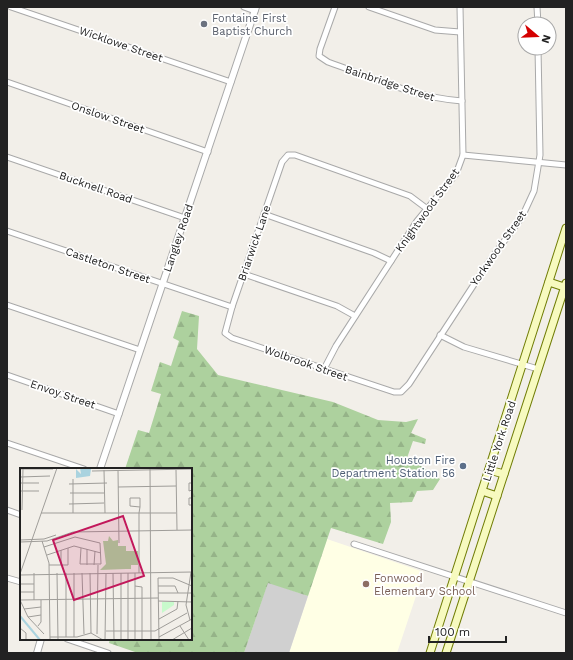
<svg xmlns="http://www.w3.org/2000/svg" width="573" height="660" font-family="'Work Sans',sans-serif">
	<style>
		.education { fill: #ffffe5 }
		.religious { fill: #d0d0d0 }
		.forest { fill: url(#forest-firs) }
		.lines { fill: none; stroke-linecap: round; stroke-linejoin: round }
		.minor-casing { stroke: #a9a9a9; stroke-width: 7 }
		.tertiary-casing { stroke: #a9a9a9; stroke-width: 8 }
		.secondary-casing { stroke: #707d05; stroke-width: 9 }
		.minor { stroke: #fff; stroke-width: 5 }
		.tertiary { stroke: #fff; stroke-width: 6 }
		.secondary { stroke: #f7fabf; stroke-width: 7 }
		.worship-dot { fill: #6b7280; stroke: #fff; stroke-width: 1.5 }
		.service-dot { fill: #5c6f8a; stroke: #fff; stroke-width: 1.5 }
		.education-dot { fill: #8d6e63; stroke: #fff; stroke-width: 1.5 }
		.labels { text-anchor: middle; stroke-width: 3.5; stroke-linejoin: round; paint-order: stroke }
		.worship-label { font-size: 11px; fill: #5b616d; stroke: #fff; text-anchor: start }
		.street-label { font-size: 11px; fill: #222; stroke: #fff }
		.service-label { font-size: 11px; fill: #4e5e75; stroke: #fff; text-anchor: end }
		.education-label { font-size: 11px; fill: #785e54; stroke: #fff; text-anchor: start }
		.inset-river { fill: none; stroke: #aad3df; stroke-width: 2 }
		.inset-road { fill: none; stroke: #9f9d99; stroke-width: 1 }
		.view { fill: #c2185b; fill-opacity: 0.15; stroke: #c2185b; stroke-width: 2 }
		.inset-edge { fill: none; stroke: #222; stroke-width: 2 }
	</style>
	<defs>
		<pattern id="forest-firs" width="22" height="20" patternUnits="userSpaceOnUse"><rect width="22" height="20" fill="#add19e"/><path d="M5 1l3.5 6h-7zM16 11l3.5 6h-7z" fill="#95b388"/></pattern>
	</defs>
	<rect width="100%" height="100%" fill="#f2efe9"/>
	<!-- education -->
	<path class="education" d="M 327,539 L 424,572 L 397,653 L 289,653 Z"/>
	<!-- religious -->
	<path class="religious" d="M 268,582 L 308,596 L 289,653 L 244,653 Z"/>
	<!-- forest -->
	<path class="forest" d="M 182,311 L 199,316 L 197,349 L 218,375 L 333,402 L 378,420 L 406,422 L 418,419 L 411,433 L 426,439 L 425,444 L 413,441 L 407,458 C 419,464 428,471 440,479 L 433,490 L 417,491 L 412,502 L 390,503 L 391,522 L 383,544 L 331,528 L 308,596 L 268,583 L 244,653 L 138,653 L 109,643 L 110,639 L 191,639 L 191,469 L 125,469 L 138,430 L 149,433 L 161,394 L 151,391 L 160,362 L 171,366 L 179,341 L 173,338 Z"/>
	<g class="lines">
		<!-- minor casing -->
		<g class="minor-casing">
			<g id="minor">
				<path d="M 11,7 L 231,82"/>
				<path d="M 244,7 L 255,11"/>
				<path d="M 335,7 L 320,49 L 319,56 L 328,62 C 371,77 416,98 462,101"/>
				<path d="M 369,7 L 435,30 L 460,32"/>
				<path d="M 537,7 L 538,24"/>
				<path d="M 7,82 L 208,152"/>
				<path d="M 463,155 L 566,165"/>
				<path d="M 7,157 L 185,218"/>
				<path d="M 426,208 L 410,196 L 295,155 L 288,155 L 282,162 L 232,307 L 225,333 L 232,338 L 394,392 L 401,392 L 409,384 L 488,263 L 522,217 L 534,191 L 540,155 L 538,48"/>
				<path d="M 264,214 L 374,253 L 391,261"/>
				<path d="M 7,231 L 232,307"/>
				<path d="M 244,274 L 337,306 L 355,316"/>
				<path d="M 7,305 L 140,350"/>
				<path d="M 440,335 L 464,347 L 538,369"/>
				<path d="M 324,369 L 336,346 L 417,221 L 456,174 L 463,155 L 460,7"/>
				<path d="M 7,375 L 119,414"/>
				<path d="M 7,443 L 84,469"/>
				<path d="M 7,510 L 21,515"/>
				<path d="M 354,544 L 566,613"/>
				<path d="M 7,578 L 21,582"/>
				<path d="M 67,639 L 108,653"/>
			</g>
		</g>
		<!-- tertiary casing -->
		<g class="tertiary-casing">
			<g id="tertiary">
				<path d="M 100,469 L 256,7"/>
				<path d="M 37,653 L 41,639"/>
			</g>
		</g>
		<!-- secondary casing -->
		<g class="secondary-casing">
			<g id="secondary">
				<path d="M 549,282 L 564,287"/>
				<path d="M 489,470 L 504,474"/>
				<path d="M 482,491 L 497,496"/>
				<path d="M 430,653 L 566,228"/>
				<path d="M 446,653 L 566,283"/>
			</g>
		</g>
		<!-- minor -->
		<use href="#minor" class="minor"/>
		<!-- tertiary -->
		<use href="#tertiary" class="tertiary"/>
		<!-- secondary -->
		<use href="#secondary" class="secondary"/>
	</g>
	<!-- markers -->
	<circle class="worship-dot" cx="204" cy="24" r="4"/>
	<circle class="service-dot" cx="463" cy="466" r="4"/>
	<circle class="education-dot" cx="366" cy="584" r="4"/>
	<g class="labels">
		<!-- worship labels -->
		<g class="worship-label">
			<text x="212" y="22">Fontaine First<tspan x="212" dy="13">Baptist Church</tspan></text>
		</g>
		<!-- street labels -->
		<g class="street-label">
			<text transform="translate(121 44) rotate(19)" y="4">Wicklowe Street</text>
			<text transform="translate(390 83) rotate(18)" y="4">Bainbridge Street</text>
			<text transform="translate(108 117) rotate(19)" y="4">Onslow Street</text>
			<text transform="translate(96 187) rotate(19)" y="4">Bucknell Road</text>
			<text transform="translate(427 210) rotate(-54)" y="4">Knightwood Street</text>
			<text transform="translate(178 238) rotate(-71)" y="4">Langley Road</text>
			<text transform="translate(254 243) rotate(-71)" y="4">Briarwick Lane</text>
			<text transform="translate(498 248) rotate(-55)" y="4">Yorkwood Street</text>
			<text transform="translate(108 265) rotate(19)" y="4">Castleton Street</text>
			<text transform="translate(306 363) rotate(19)" y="4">Wolbrook Street</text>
			<text transform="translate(63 394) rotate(19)" y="4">Envoy Street</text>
			<text transform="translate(499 441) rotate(-72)" y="4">Little York Road</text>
		</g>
		<!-- service labels -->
		<g class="service-label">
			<text x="455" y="464">Houston Fire<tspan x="455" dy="13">Department Station 56</tspan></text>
		</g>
		<!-- education labels -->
		<g class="education-label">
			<text x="374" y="582">Fonwood<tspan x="374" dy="13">Elementary School</tspan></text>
		</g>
	</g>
	<!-- overview -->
	<g transform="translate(20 468)">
		<rect width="172" height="172" fill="#f2efe9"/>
		<path d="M 89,68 L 93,73 L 98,72 L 98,78 L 106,78 L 106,83 L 118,83 L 118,97 L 111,97 L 111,101 L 106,101 L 80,102 L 86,96 L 83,73 L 88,73 Z" fill="#add19e"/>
		<path d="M 142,134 L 154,134 L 154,137 L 142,145 Z" fill="#c8facc"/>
		<path d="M 60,0 L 71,1 L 70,8 L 56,10 L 56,1 L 61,6 Z" fill="#aad3df"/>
		<path class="inset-river" d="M 0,148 L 20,172"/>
		<path class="inset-road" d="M 130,0 L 131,172M 0,1 L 33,1M 84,2 L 85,45M 98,2 L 99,75M 156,2 L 157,62M 72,3 L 172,1M 0,9 L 30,8M 53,11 L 53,45M 0,15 L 19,15M 172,15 L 169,15 L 169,23 L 172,22M 49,16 L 87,15M 98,19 L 156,18M 0,23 L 19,23M 50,25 L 84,25M 172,30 L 169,30 L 169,37 L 172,37M 49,36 L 84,35M 2,42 L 3,0M 21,45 L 156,45M 0,72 L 24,71 L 36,67M 22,73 L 29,95 L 30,172M 0,74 L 27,73 L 53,64 L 172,62M 24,79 L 55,69 L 80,75 L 81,96 L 60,96 L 61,80M 41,82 L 41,97M 27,87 L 54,78 L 81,85M 29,97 L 48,97 L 48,80M 67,97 L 67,81M 74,97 L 75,83M 14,105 L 14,132M 37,105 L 38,172M 46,105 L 46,169M 54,105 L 54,169M 62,105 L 64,166M 70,105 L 71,165M 93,105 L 94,172M 101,105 L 101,172M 108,105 L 108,172M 115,105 L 115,172M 119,105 L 119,45 L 120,39 L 120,30 L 110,30 L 110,38 L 120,39M 0,106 L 37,0M 0,107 L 172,104M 1,116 L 14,116M 115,118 L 122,119 L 122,172M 138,118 L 155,118 L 158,125M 0,124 L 14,124M 138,125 L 172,125M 0,132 L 138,130M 0,132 L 8,149 L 24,166M 138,133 L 172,134M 4,141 L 21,139M 8,149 L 21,147M 139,151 L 157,141 L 158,133M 170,152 L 166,137 L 171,104M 18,158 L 21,154 L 21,132M 160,158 L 169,172M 0,160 L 6,165 L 6,172M 86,163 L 135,163 L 167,145M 77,166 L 78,97M 30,169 L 57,169 L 71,165 L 83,172M 139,169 L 172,151M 85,172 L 86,105M 139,172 L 138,110 L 153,110 L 172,118M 152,172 L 172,160"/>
		<path class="view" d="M 103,48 L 124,108 L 54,132 L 33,72 Z"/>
		<rect width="172" height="172" class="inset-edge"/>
	</g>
	<!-- border -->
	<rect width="573" height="660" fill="none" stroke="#222222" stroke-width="16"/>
	<!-- north arrow -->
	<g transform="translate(537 36) rotate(109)"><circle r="19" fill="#ffffff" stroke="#a7a7a7"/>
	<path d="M0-3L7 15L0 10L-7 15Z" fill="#d40000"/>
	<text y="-6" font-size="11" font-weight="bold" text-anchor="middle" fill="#222222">N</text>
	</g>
	<!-- scale -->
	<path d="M429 636v6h77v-6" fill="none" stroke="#222222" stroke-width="2"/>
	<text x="435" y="636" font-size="12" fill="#222222" stroke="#ffffff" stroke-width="3" paint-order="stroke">100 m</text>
</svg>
